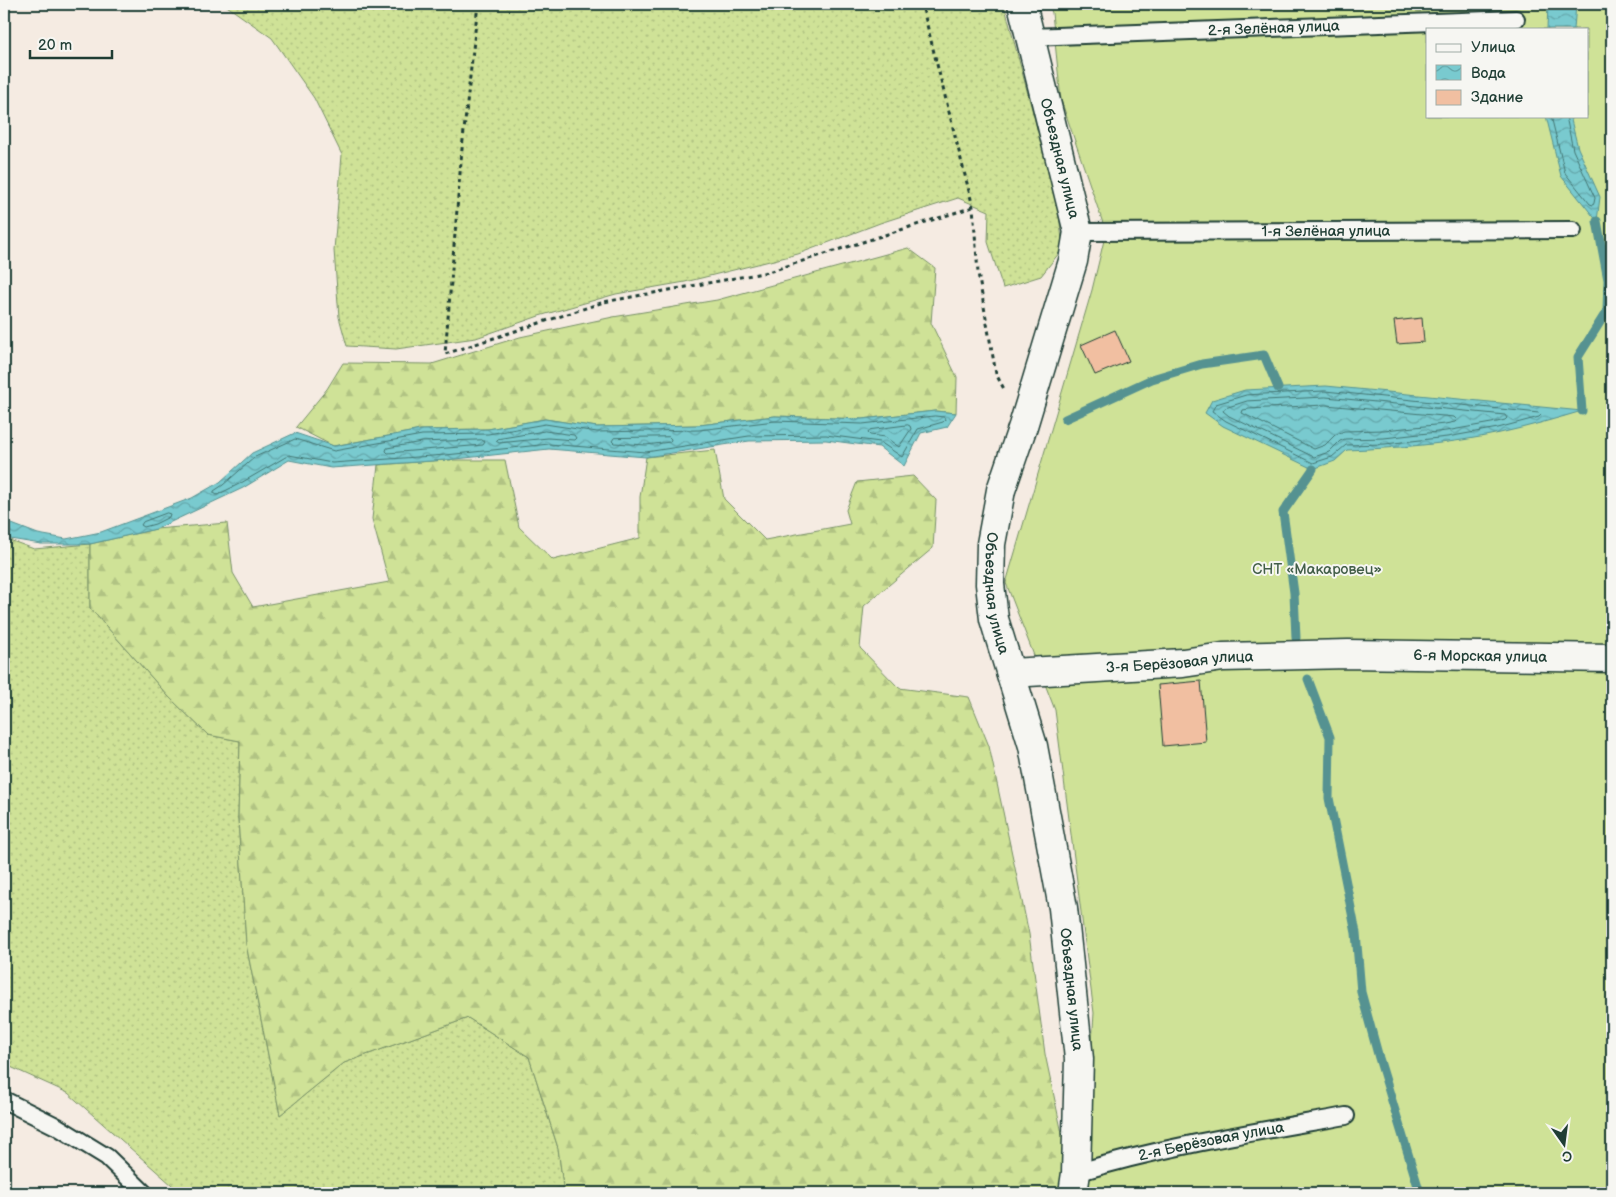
<svg xmlns="http://www.w3.org/2000/svg" width="1616" height="1197" font-family="'Balsamiq Sans',sans-serif">
	<style>
		.grass { fill: url(#grass-dots); stroke: #779066 }
		.forest { fill: url(#forest-firs); stroke: #779066 }
		.garden { fill: #cfe297; stroke: #779066; fill-rule: evenodd }
		.water { fill: url(#water-waves); stroke: #559291 }
		.lines { fill: none; stroke-linecap: round; stroke-linejoin: round }
		.shore { stroke: #437572; stroke-width: 1 }
		.stream { stroke: #559291; stroke-width: 9 }
		.building { fill: #f1bfa1; stroke: #1f3d34 }
		.lane-casing { stroke: #1f3d34; stroke-width: 20 }
		.street-casing { stroke: #1f3d34; stroke-width: 31 }
		.path { stroke: #1f3d34; stroke-width: 3; stroke-dasharray: 4 4; stroke-linecap: butt }
		.lane { stroke: #f6f6f2; stroke-width: 16 }
		.street { stroke: #f6f6f2; stroke-width: 28 }
		.labels { text-anchor: middle; stroke-width: 4; stroke-linejoin: round; paint-order: stroke }
		.street-label { font-size: 15px; fill: #1f3d34; stroke: #f6f6f2 }
		.park-label { font-size: 15px; fill: #425e48; stroke: #f6f6f2 }
	</style>
	<defs>
		<pattern id="grass-dots" width="8" height="8" patternUnits="userSpaceOnUse" patternTransform="scale(1.25)"><rect width="8" height="8" fill="#cfe297"/><path d="M2 2h.1M6 6h.1" fill="none" stroke="#b1c383" stroke-width="1.8" stroke-linecap="round"/></pattern>
		<pattern id="forest-firs" width="22" height="20" patternUnits="userSpaceOnUse" patternTransform="scale(1.25)"><rect width="22" height="20" fill="#cfe297"/><path d="M5 1l3.5 6h-7zM16 11l3.5 6h-7z" fill="#b1c383"/></pattern>
		<pattern id="water-waves" width="16" height="10" patternUnits="userSpaceOnUse" patternTransform="scale(1.25)"><rect width="16" height="10" fill="#79cacf"/><path d="M0 5q4-4 8 0t8 0" fill="none" stroke="#63a5a9"/></pattern>
	</defs>
	<rect width="100%" height="100%" fill="#f5ebe2"/>
	<filter id="ink" filterUnits="userSpaceOnUse"><feTurbulence type="fractalNoise" baseFrequency=".02" numOctaves="2"/><feDisplacementMap in="SourceGraphic" scale="10" xChannelSelector="R" yChannelSelector="G"/><feConvolveMatrix kernelMatrix="1 2 1 2 8 2 1 2 1" color-interpolation-filters="sRGB"/></filter>
	<g filter="url(#ink)">
		<!-- grass -->
		<g class="grass">
			<path d="M 224,4 L 1004,4 L 1058,207 L 1063,248 L 1041,276 L 1003,288 L 988,242 L 989,211 L 958,198 L 880,223 L 798,254 L 685,282 L 616,294 L 539,316 L 476,338 L 396,349 L 347,346 L 339,317 L 334,250 L 342,155 L 314,98 L 272,38 Z"/>
			<path d="M 4,538 L 34,549 L 90,544 L 90,608 L 169,697 L 208,735 L 240,741 L 238,818 L 246,944 L 280,1115 L 344,1063 L 468,1018 L 529,1057 L 558,1148 L 564,1193 L 181,1193 L 68,1093 L 4,1064 Z"/>
		</g>
		<!-- forest -->
		<g class="forest">
			<path d="M 908,248 L 935,268 L 931,323 L 957,377 L 956,413 L 935,411 L 862,419 L 775,416 L 699,425 L 597,427 L 545,419 L 488,429 L 421,430 L 333,446 L 296,427 L 327,389 L 343,363 L 432,364 L 520,337 L 613,317 L 717,300 Z"/>
			<path d="M 715,450 L 724,499 L 765,540 L 850,524 L 846,510 L 857,482 L 913,476 L 936,500 L 933,548 L 864,606 L 860,648 L 899,688 L 969,697 L 989,746 L 1029,934 L 1045,1054 L 1070,1171 L 1066,1193 L 564,1193 L 558,1148 L 529,1057 L 468,1018 L 344,1063 L 280,1115 L 246,944 L 238,818 L 240,741 L 208,735 L 169,697 L 90,608 L 90,544 L 156,529 L 227,523 L 233,573 L 253,607 L 389,582 L 372,519 L 378,465 L 446,460 L 505,460 L 519,527 L 553,560 L 640,538 L 640,497 L 646,457 Z"/>
		</g>
		<!-- garden -->
		<path class="garden" d="M 1049,4 L 1612,4 L 1612,1193 L 1082,1193 L 1094,1013 L 1055,710 L 1006,583 L 1092,290 L 1106,232 L 1061,100 L 1052,13 ZM 1427,29 L 1587,29 L 1587,116 L 1427,116 Z"/>
		<!-- water -->
		<g class="water">
			<path d="M 1548,4 L 1576,4 L 1574,29 L 1547,29 Z"/>
			<path d="M 1546,116 L 1570,116 L 1578,148 L 1600,197 L 1597,221 L 1561,176 Z"/>
			<path d="M 1326,386 L 1582,411 C 1555,419 1527,427 1500,433 C 1450,444 1398,448 1347,450 L 1335,461 L 1313,469 L 1223,426 L 1205,413 L 1212,400 L 1245,390 Z"/>
			<path d="M 935,411 L 956,413 L 947,427 L 921,433 L 904,466 L 879,447 L 826,440 L 749,441 L 646,457 L 549,449 L 446,460 L 331,468 L 289,460 L 243,488 L 156,529 L 90,544 L 41,544 L 4,538 L 4,521 L 38,534 L 66,539 L 101,532 L 192,498 L 220,482 L 252,453 L 295,433 L 334,446 L 421,430 L 488,429 L 545,419 L 597,427 L 699,425 L 775,416 L 862,419 Z"/>
		</g>
		<g class="lines">
			<!-- shore -->
			<g class="shore">
				<path d="M 1551,116 L 1565,173 L 1590,204 L 1593,205 L 1594,203 L 1595,198 L 1573,150 L 1566,116"/>
				<path d="M 1325,391 L 1539,413 L 1541,415 L 1539,417 L 1498,428 L 1447,437 L 1385,444 L 1346,445 L 1332,457 L 1313,463 L 1226,421 L 1212,411 L 1216,404 L 1246,395 Z"/>
				<path d="M 1326,397 L 1505,415 L 1507,418 L 1505,420 L 1497,422 L 1446,431 L 1384,438 L 1345,439 L 1340,441 L 1329,452 L 1314,457 L 1229,416 L 1223,411 L 1225,408 L 1247,401 Z"/>
				<path d="M 1326,405 L 1454,417 L 1457,420 L 1455,422 L 1445,424 L 1384,430 L 1344,431 L 1335,435 L 1325,445 L 1314,449 L 1242,413 L 1243,410 L 1249,409 Z"/>
				<path d="M 935,416 L 944,417 L 945,420 L 943,422 L 918,429 L 902,457 L 880,442 L 826,435 L 749,436 L 646,452 L 549,444 L 446,455 L 332,463 L 289,455 L 241,483 L 217,495 L 214,493 L 214,491 L 223,485 L 255,457 L 295,439 L 334,451 L 422,435 L 488,434 L 545,424 L 597,432 L 699,430 L 775,421 L 862,424 Z"/>
				<path d="M 908,425 L 910,426 L 911,429 L 899,447 L 885,437 L 870,435 L 868,433 L 870,430 Z"/>
				<path d="M 545,431 L 574,435 L 576,438 L 574,440 L 548,438 L 499,443 L 496,441 L 498,439 Z"/>
				<path d="M 669,437 L 671,439 L 670,442 L 646,445 L 614,443 L 612,441 L 614,438 Z"/>
				<path d="M 482,440 L 485,442 L 483,445 L 388,453 L 386,451 L 387,448 L 422,442 Z"/>
				<path d="M 167,513 L 170,514 L 169,517 L 155,524 L 144,527 L 141,525 L 143,522 Z"/>
			</g>
			<!-- stream -->
			<g class="stream">
				<path d="M 1582,411 L 1578,357 L 1607,311 L 1608,280 L 1597,221"/>
				<path d="M 1065,419 L 1152,379 L 1202,364 L 1264,355 L 1278,388"/>
				<path d="M 1296,638 L 1294,593 L 1283,512 L 1313,469"/>
				<path d="M 1308,679 L 1330,737 L 1329,798 L 1356,933 L 1361,992 L 1379,1058 L 1420,1193"/>
			</g>
		</g>
		<!-- building -->
		<g class="building">
			<path d="M 1422,318 L 1424,342 L 1397,344 L 1394,321 Z"/>
			<path d="M 1115,330 L 1129,361 L 1095,375 L 1081,345 Z"/>
			<path d="M 1201,681 L 1206,742 L 1163,746 L 1158,685 Z"/>
		</g>
		<g class="lines">
			<!-- lane casing -->
			<g class="lane-casing">
				<g id="lane">
					<path id="s1" d="M 1030,37 L 1516,19"/>
					<path id="s2" d="M 1078,232 L 1573,230"/>
					<path d="M 4,1100 L 58,1127 L 107,1157 L 144,1193"/>
					<path id="s3" d="M 1076,1173 C 1164,1146 1256,1132 1346,1116"/>
				</g>
			</g>
			<!-- street casing -->
			<g class="street-casing">
				<g id="street">
					<path id="s4" d="M 1022,4 L 1078,232 L 1073,261 L 1023,426 L 1001,490 L 991,544 L 990,584 L 994,619 L 1033,746 L 1063,908 L 1079,1059 L 1076,1173 L 1073,1193"/>
					<path id="s5" d="M 1011,673 L 1183,663 L 1223,657 L 1348,654 L 1612,658"/>
				</g>
			</g>
			<!-- path -->
			<g class="path">
				<path d="M 478,4 L 462,149 L 445,354 L 604,302 L 768,272 L 973,207"/>
				<path d="M 918,4 L 923,9 L 973,207 L 978,273 L 996,374 L 1004,389"/>
			</g>
			<!-- lane -->
			<use href="#lane" class="lane"/>
			<!-- street -->
			<use href="#street" class="street"/>
		</g>
	</g>
	<g class="labels">
		<!-- street labels -->
		<g class="street-label">
			<text dy="5" stroke="none"><textPath href="#s1" startOffset="244">2-я Зелёная улица</textPath></text>
			<text dy="5" stroke="none"><textPath href="#s4" startOffset="159">Объездная улица</textPath></text>
			<text dy="5" stroke="none"><textPath href="#s2" startOffset="248">1-я Зелёная улица</textPath></text>
			<text dy="5" stroke="none"><textPath href="#s4" startOffset="609">Объездная улица</textPath></text>
			<text dy="5" stroke="none"><textPath href="#s5" startOffset="470">6-я Морская улица</textPath></text>
			<text dy="5" stroke="none"><textPath href="#s5" startOffset="169">3-я Берёзовая улица</textPath></text>
			<text dy="5" stroke="none"><textPath href="#s4" startOffset="1014">Объездная улица</textPath></text>
			<text dy="5" stroke="none"><textPath href="#s3" startOffset="139">2-я Берёзовая улица</textPath></text>
		</g>
		<!-- park labels -->
		<g class="park-label">
			<text x="1317" y="574">СНТ «Макаровец»</text>
		</g>
	</g>
	<!-- margin -->
	<rect width="1616" height="1197" fill="none" stroke="#f6f6f2" stroke-width="20"/>
	<rect x="10" y="10" width="1596" height="1177" fill="none" stroke="#1f3d34" stroke-width="2" filter="url(#ink)"/>
	<!-- legend -->
	<rect x="1426" y="28" width="162" height="90" fill="#f6f6f2" stroke="#a0aca6"/>
	<rect x="1436" y="44" width="25" height="8" fill="#f6f6f2" stroke="#a0aca6"/>
	<text x="1471" y="52" font-size="15" fill="#1f3d34">Улица</text>
	<rect x="1436" y="65" width="25" height="15" fill="url(#water-waves)" stroke="#a0aca6"/>
	<text x="1471" y="78" font-size="15" fill="#1f3d34">Вода</text>
	<rect x="1436" y="90" width="25" height="15" fill="#f1bfa1" stroke="#a0aca6"/>
	<text x="1471" y="102" font-size="15" fill="#1f3d34">Здание</text>
	<!-- north arrow -->
	<g transform="translate(1564 1144) rotate(166)" stroke="#f6f6f2" stroke-width="4" paint-order="stroke">
	<path d="M0-4L9 19L0 12L-9 19Z" fill="#1f3d34"/>
	<text y="-8" font-size="14" font-weight="bold" text-anchor="middle" fill="#1f3d34">С</text>
	</g>
	<!-- scale -->
	<path d="M30 50v8h82v-8" fill="none" stroke="#1f3d34" stroke-width="2.5"/>
	<text x="38" y="50" font-size="15" fill="#1f3d34" stroke="#f6f6f2" stroke-width="4" paint-order="stroke">20 m</text>
</svg>
